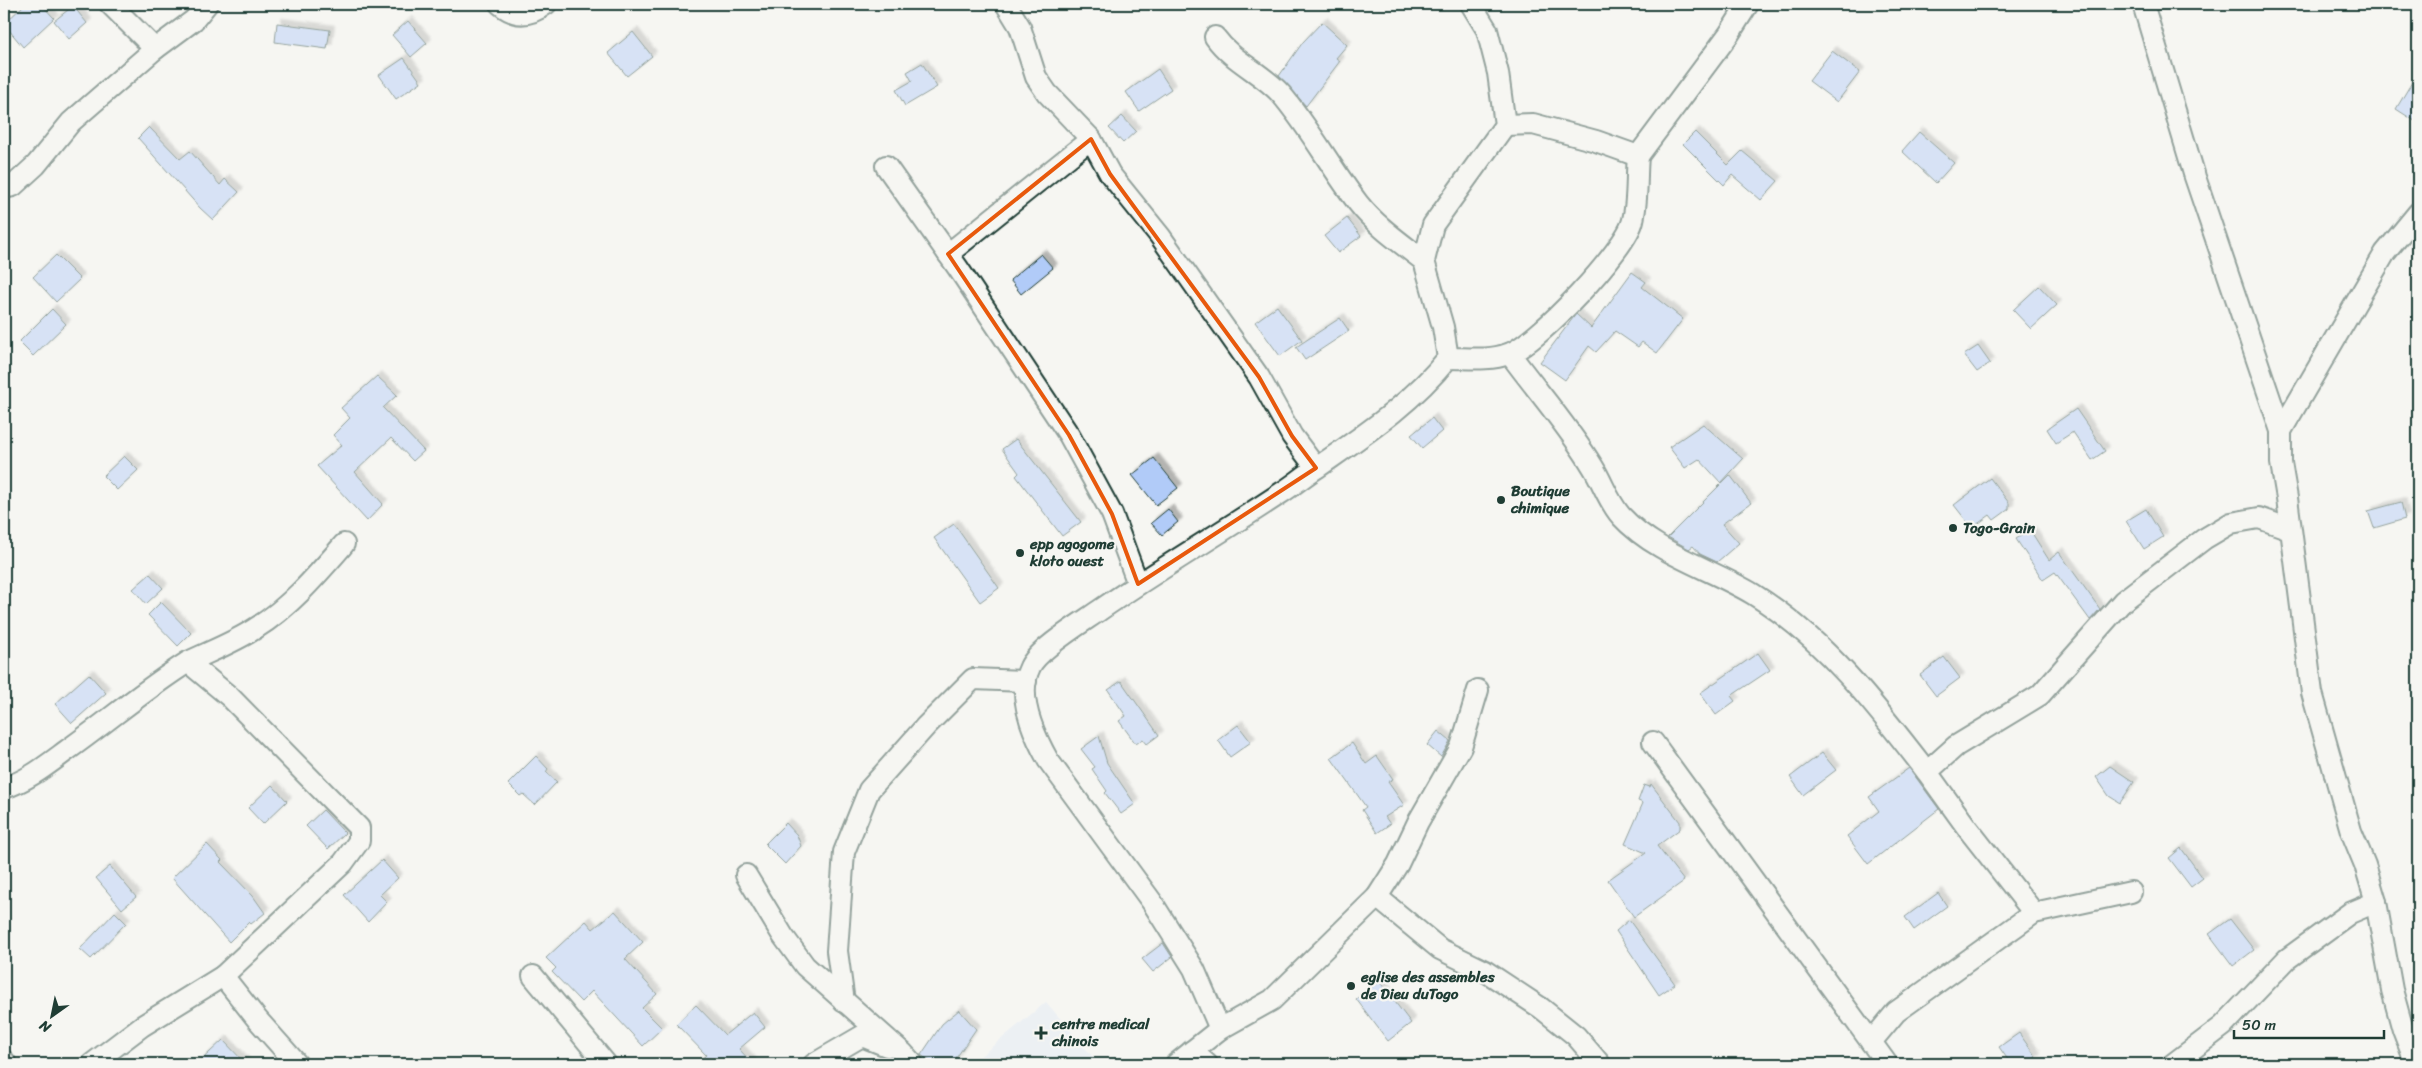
<svg xmlns="http://www.w3.org/2000/svg" width="2422" height="1068" font-family="Sriracha,sans-serif">
	<style>
		.built { fill: #e1e9f4 }
		.building { fill: #b1cbf8; stroke: #1f3d34; filter: url(#shadow) }
		.lines { fill: none; stroke-linecap: round; stroke-linejoin: round }
		.street-casing { stroke: #1f3d34; stroke-width: 24 }
		.street { stroke: #f6f6f2; stroke-width: 20 }
		.marked { fill: none; stroke: #e8590c; stroke-width: 4; stroke-linejoin: round }
		.poi-dot { fill: #1f3d34; stroke: #f6f6f2; stroke-width: 2 }
		.labels { text-anchor: middle; stroke-width: 4.5; stroke-linejoin: round; paint-order: stroke }
		.poi-label { font-size: 15px; font-weight: bold; fill: #1f3d34; stroke: #f6f6f2; text-anchor: start }
	</style>
	<defs>
		<filter id="shadow"><feDropShadow dx="4.5" dy="-4.5" stdDeviation="1" flood-color="#0004"/></filter>
	</defs>
	<rect width="100%" height="100%" fill="#f6f6f2"/>
	<filter id="ink" filterUnits="userSpaceOnUse"><feTurbulence type="fractalNoise" baseFrequency=".02" numOctaves="2"/><feDisplacementMap in="SourceGraphic" scale="10" xChannelSelector="R" yChannelSelector="G"/><feConvolveMatrix kernelMatrix="1 2 1 2 8 2 1 2 1" color-interpolation-filters="sRGB"/></filter>
	<g filter="url(#ink)">
		<!-- built -->
		<path class="built" d="M 1046,1002 L 1099,1064 L 971,1064 Z"/>
		<!-- building -->
		<g class="building">
			<path d="M 25,4 L 41,4 L 54,18 L 23,47 L 4,24 Z"/>
			<path d="M 73,6 L 87,23 L 69,39 L 54,21 Z"/>
			<path d="M 408,21 L 427,43 L 411,57 L 392,35 Z"/>
			<path d="M 1322,22 L 1347,45 L 1336,58 L 1340,61 L 1306,106 L 1279,76 L 1303,42 Z"/>
			<path d="M 277,23 L 330,30 L 327,49 L 275,42 Z"/>
			<path d="M 633,32 L 652,56 L 627,76 L 608,53 Z"/>
			<path d="M 1832,51 L 1860,72 L 1837,102 L 1809,81 Z"/>
			<path d="M 404,58 L 421,82 L 396,99 L 379,75 Z"/>
			<path d="M 922,63 L 937,87 L 905,106 L 896,90 L 912,81 L 907,72 Z"/>
			<path d="M 1158,69 L 1171,89 L 1139,111 L 1126,92 Z"/>
			<path d="M 2418,72 L 2418,123 L 2396,109 Z"/>
			<path d="M 1122,116 L 1136,131 L 1123,143 L 1109,128 Z"/>
			<path d="M 149,127 L 180,159 L 190,151 L 220,185 L 225,179 L 239,192 L 213,220 L 200,208 L 138,138 Z"/>
			<path d="M 1695,132 L 1728,165 L 1742,151 L 1778,181 L 1761,200 L 1732,175 L 1724,185 L 1683,144 Z"/>
			<path d="M 1919,132 L 1954,163 L 1936,183 L 1902,151 Z"/>
			<path d="M 1347,218 L 1361,236 L 1338,253 L 1324,236 Z"/>
			<path d="M 1041,254 L 1053,268 L 1021,294 L 1010,280 Z"/>
			<path d="M 56,255 L 80,279 L 56,302 L 33,277 Z"/>
			<path d="M 1632,272 L 1646,282 L 1642,287 L 1683,319 L 1657,353 L 1642,342 L 1638,347 L 1615,331 L 1596,352 L 1589,346 L 1565,380 L 1540,362 L 1576,314 L 1591,328 Z"/>
			<path d="M 2039,286 L 2057,305 L 2031,329 L 2013,310 Z"/>
			<path d="M 1277,306 L 1302,340 L 1280,356 L 1255,322 Z"/>
			<path d="M 52,309 L 66,324 L 33,356 L 19,342 Z"/>
			<path d="M 1340,318 L 1349,331 L 1305,360 L 1296,347 Z"/>
			<path d="M 1978,346 L 1990,363 L 1977,372 L 1964,355 Z"/>
			<path d="M 377,376 L 397,395 L 383,408 L 424,451 L 413,461 L 391,438 L 355,472 L 383,504 L 367,521 L 317,466 L 342,445 L 333,435 L 350,418 L 341,408 Z"/>
			<path d="M 2076,409 L 2105,451 L 2092,460 L 2073,432 L 2056,443 L 2047,429 Z"/>
			<path d="M 1432,418 L 1442,431 L 1422,448 L 1411,435 Z"/>
			<path d="M 1703,424 L 1743,459 L 1721,483 L 1699,459 L 1685,468 L 1669,447 Z"/>
			<path d="M 1016,439 L 1081,522 L 1062,536 L 1016,476 L 1019,473 L 1002,449 Z"/>
			<path d="M 124,456 L 138,470 L 117,490 L 103,476 Z"/>
			<path d="M 1154,458 L 1178,488 L 1156,505 L 1132,475 Z"/>
			<path d="M 1730,475 L 1751,503 L 1722,524 L 1739,543 L 1717,562 L 1700,554 L 1693,546 L 1689,549 L 1668,537 Z"/>
			<path d="M 1990,478 L 2009,503 L 2009,509 L 1994,520 L 1990,515 L 1972,528 L 1954,505 Z"/>
			<path d="M 2401,502 L 2405,519 L 2374,528 L 2368,511 Z"/>
			<path d="M 1168,509 L 1178,522 L 1162,535 L 1151,523 Z"/>
			<path d="M 2146,509 L 2163,537 L 2144,549 L 2126,521 Z"/>
			<path d="M 954,524 L 999,588 L 980,602 L 934,538 Z"/>
			<path d="M 2030,530 L 2049,560 L 2059,552 L 2100,609 L 2090,620 L 2055,572 L 2043,580 L 2016,539 Z"/>
			<path d="M 150,574 L 163,588 L 146,604 L 133,589 Z"/>
			<path d="M 161,602 L 191,633 L 178,646 L 148,615 Z"/>
			<path d="M 1758,653 L 1770,670 L 1731,696 L 1735,701 L 1716,715 L 1700,693 Z"/>
			<path d="M 1944,657 L 1960,678 L 1936,696 L 1920,675 Z"/>
			<path d="M 89,674 L 106,693 L 72,723 L 55,704 Z"/>
			<path d="M 1121,681 L 1159,735 L 1147,744 L 1143,739 L 1136,744 L 1119,721 L 1126,716 L 1108,690 Z"/>
			<path d="M 1238,725 L 1251,742 L 1230,757 L 1218,740 Z"/>
			<path d="M 1438,731 L 1450,741 L 1441,757 L 1427,745 Z"/>
			<path d="M 1099,736 L 1107,763 L 1135,804 L 1121,814 L 1105,793 L 1107,791 L 1092,769 L 1095,767 L 1081,749 Z"/>
			<path d="M 1352,743 L 1366,764 L 1377,756 L 1393,779 L 1388,782 L 1404,805 L 1385,817 L 1390,824 L 1377,833 L 1362,810 L 1366,807 L 1331,758 Z"/>
			<path d="M 1822,753 L 1836,770 L 1803,795 L 1790,777 Z"/>
			<path d="M 536,756 L 548,769 L 546,772 L 557,782 L 535,805 L 523,794 L 520,796 L 508,784 Z"/>
			<path d="M 2110,766 L 2134,782 L 2120,803 L 2109,796 L 2096,777 Z"/>
			<path d="M 1909,768 L 1939,809 L 1868,864 L 1847,836 L 1879,811 L 1869,797 Z"/>
			<path d="M 1651,784 L 1680,822 L 1680,829 L 1657,846 L 1684,881 L 1634,917 L 1608,880 L 1646,853 L 1625,844 L 1643,803 L 1638,801 L 1644,785 L 1650,787 Z"/>
			<path d="M 272,785 L 287,801 L 263,824 L 248,808 Z"/>
			<path d="M 323,810 L 345,833 L 328,849 L 306,826 Z"/>
			<path d="M 786,823 L 797,835 L 801,846 L 785,864 L 765,844 Z"/>
			<path d="M 207,844 L 222,860 L 220,862 L 253,896 L 265,913 L 251,924 L 249,922 L 229,942 L 172,878 Z"/>
			<path d="M 2181,848 L 2203,878 L 2191,887 L 2169,858 Z"/>
			<path d="M 382,860 L 398,878 L 380,895 L 387,902 L 368,922 L 344,895 Z"/>
			<path d="M 110,866 L 136,897 L 122,909 L 96,878 Z"/>
			<path d="M 1938,893 L 1947,906 L 1914,930 L 1905,917 Z"/>
			<path d="M 615,911 L 643,942 L 625,959 L 657,994 L 642,1008 L 662,1028 L 643,1046 L 592,991 L 581,1002 L 552,972 L 556,968 L 546,958 L 586,921 L 593,929 Z"/>
			<path d="M 115,912 L 126,923 L 91,959 L 80,949 Z"/>
			<path d="M 2230,919 L 2254,950 L 2233,966 L 2209,934 Z"/>
			<path d="M 1629,920 L 1675,984 L 1659,995 L 1616,931 Z"/>
			<path d="M 1163,943 L 1172,957 L 1153,972 L 1142,959 Z"/>
			<path d="M 1379,981 L 1411,1023 L 1388,1041 L 1356,999 Z"/>
			<path d="M 696,1005 L 725,1035 L 753,1012 L 765,1027 L 739,1049 L 753,1064 L 696,1064 L 706,1055 L 676,1024 Z"/>
			<path d="M 959,1010 L 976,1029 L 952,1064 L 934,1064 L 921,1055 L 942,1024 Z"/>
			<path d="M 2019,1033 L 2036,1057 L 2027,1064 L 2011,1064 L 1999,1047 Z"/>
			<path d="M 223,1040 L 246,1064 L 197,1064 Z"/>
		</g>
		<g class="lines">
			<!-- street casing -->
			<g class="street-casing">
				<g id="street">
					<path d="M 110,4 L 155,49"/>
					<path d="M 500,4 C 516,18 530,16 546,4"/>
					<path d="M 1006,4 L 1020,27 L 1036,77 L 1047,93 L 1091,139 L 1110,174 L 1160,236 L 1259,377 L 1292,436 L 1316,468"/>
					<path d="M 2143,4 L 2195,177 L 2281,431 L 2281,463 L 2287,498 L 2312,693 L 2351,831 L 2365,865 L 2376,902 L 2392,990 L 2403,1030 L 2416,1064"/>
					<path d="M 1215,37 C 1233,62 1261,72 1281,94 C 1310,128 1331,168 1358,203 C 1376,226 1401,243 1424,261"/>
					<path d="M 1505,125 L 1533,124 L 1596,141 L 1638,156 L 1729,34 L 1748,4"/>
					<path d="M 886,166 L 958,268 L 1069,435 L 1112,514 L 1138,584"/>
					<path d="M 4,188 L 13,186 L 36,165 L 71,122 L 155,49 L 194,20 L 207,4"/>
					<path d="M 948,254 L 1091,139"/>
					<path d="M 1510,354 C 1537,391 1569,427 1593,467 C 1603,483 1608,501 1621,516 C 1656,554 1710,568 1753,594 C 1824,638 1877,707 1927,772"/>
					<path d="M 1448,358 C 1468,358 1489,361 1508,354 C 1536,345 1627,249 1633,220 C 1638,200 1636,177 1638,156"/>
					<path d="M 2281,431 L 2385,253 L 2418,213"/>
					<path d="M 1653,742 L 1887,1064"/>
					<path d="M 4,788 C 27,781 47,765 66,751 C 107,722 145,689 188,662"/>
					<path d="M 746,875 L 783,936 L 805,966 L 903,1053 L 913,1064"/>
					<path d="M 1377,897 L 1440,949 L 1485,971 L 1541,1008 L 1576,1036 L 1600,1064"/>
					<path d="M 2034,913 L 1968,829 L 1927,772 L 1956,746 L 2040,695 L 2123,601 L 2204,539 L 2231,523 L 2259,518 L 2290,529"/>
					<path d="M 533,976 L 606,1064"/>
					<path d="M 844,1002 L 837,951 L 844,852 L 869,790 L 926,726 L 973,679 L 1026,681"/>
					<path d="M 1220,1029 L 1194,969 L 1152,902 L 1048,760 C 1034,735 1016,695 1030,667 C 1038,649 1083,622 1100,610 C 1159,569 1221,533 1281,493 C 1294,485 1305,475 1318,467 C 1365,434 1411,404 1448,358 L 1443,327 L 1424,261 L 1433,225 L 1505,125 L 1498,73 L 1487,30 L 1471,4"/>
					<path d="M 1871,1042 L 1896,1012 L 2034,913 L 2131,892"/>
					<path d="M 1192,1051 L 1207,1064"/>
					<path d="M 4,1061 L 6,1064"/>
					<path d="M 92,1064 L 142,1026 L 223,976"/>
					<path d="M 297,1064 L 257,1019 L 223,976 L 343,863 L 359,841 L 359,828 L 230,697 L 188,662 C 211,651 235,642 256,628 C 290,607 318,574 344,544"/>
					<path d="M 814,1064 L 862,1036 L 887,1046"/>
					<path d="M 1176,1064 L 1220,1029 L 1272,1000 L 1377,897 L 1398,864 L 1418,822 L 1461,747 L 1478,690"/>
					<path d="M 2173,1064 L 2223,1026 L 2287,959 L 2350,913 L 2376,902"/>
				</g>
			</g>
			<!-- street -->
			<use href="#street" class="street"/>
		</g>
	</g>
	<!-- marked area -->
	<path d="M0 0H2422V1068H0ZM 1091,139 L 1110,174 L 1259,377 L 1292,436 L 1316,468 L 1138,584 L 1112,514 L 1069,435 L 948,254 Z" fill="#f6f6f2" fill-opacity=".55" fill-rule="evenodd"/>
	<path class="marked" d="M 1091,139 L 1110,174 L 1259,377 L 1292,436 L 1316,468 L 1138,584 L 1112,514 L 1069,435 L 948,254 Z"/>
	<!-- markers -->
	<g class="poi-dot">
		<circle cx="1501" cy="500" r="5"/>
		<circle cx="1953" cy="528" r="5"/>
		<circle cx="1020" cy="553" r="5"/>
		<circle cx="1351" cy="986" r="5"/>
		<path d="M1038.5 1025.5h5v5h5v5h-5v5h-5v-5h-5v-5h5z"/>
	</g>
	<g class="labels">
		<!-- poi labels -->
		<g class="poi-label">
			<text x="1511" y="496">Boutique<tspan x="1511" dy="17">chimique</tspan></text>
			<text x="1963" y="533">Togo-Grain</text>
			<text x="1030" y="549">epp agogome<tspan x="1030" dy="17">kloto ouest</tspan></text>
			<text x="1361" y="982">eglise des assembles<tspan x="1361" dy="17">de Dieu duTogo</tspan></text>
			<text x="1052" y="1029">centre medical<tspan x="1052" dy="17">chinois</tspan></text>
		</g>
	</g>
	<!-- margin -->
	<rect width="2422" height="1068" fill="none" stroke="#f6f6f2" stroke-width="20"/>
	<rect x="10" y="10" width="2402" height="1048" fill="none" stroke="#1f3d34" stroke-width="2" filter="url(#ink)"/>
	<!-- north arrow -->
	<g transform="translate(52 1016) rotate(213)" stroke="#f6f6f2" stroke-width="4" paint-order="stroke">
	<path d="M0-4L9 19L0 12L-9 19Z" fill="#1f3d34"/>
	<text y="-8" font-size="14" font-weight="bold" text-anchor="middle" fill="#1f3d34">N</text>
	</g>
	<!-- scale -->
	<path d="M2234 1030v8h150v-8" fill="none" stroke="#1f3d34" stroke-width="2.5"/>
	<text x="2242" y="1030" font-size="15" fill="#1f3d34" stroke="#f6f6f2" stroke-width="4" paint-order="stroke">50 m</text>
</svg>
